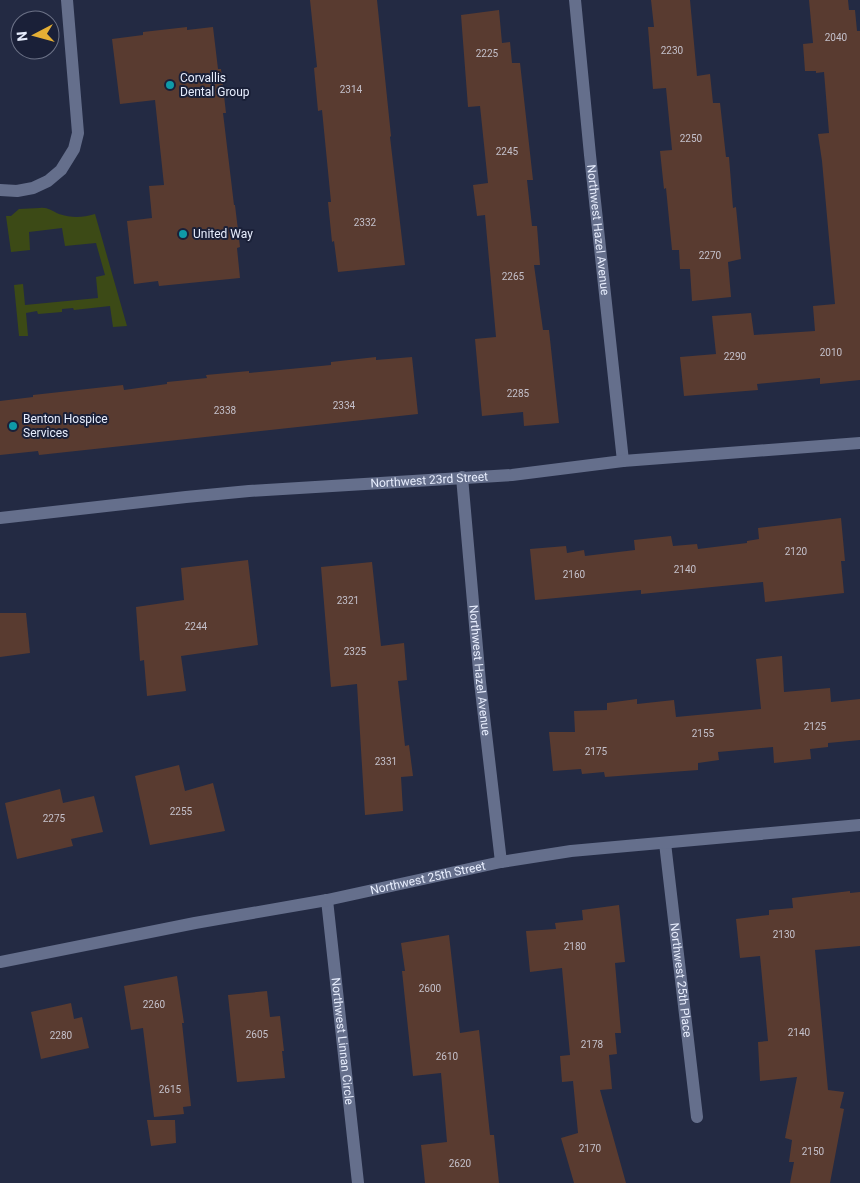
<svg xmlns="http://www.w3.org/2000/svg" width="860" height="1183" font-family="Roboto,sans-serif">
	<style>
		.green { fill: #3c4a16 }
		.building { fill: #593b30 }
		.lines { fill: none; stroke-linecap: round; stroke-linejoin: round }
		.lane { stroke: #656f8c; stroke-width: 12 }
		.street { stroke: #656f8c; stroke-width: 12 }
		.culture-dot { fill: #0f9aa8; stroke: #1a2038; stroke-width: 2 }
		.labels { text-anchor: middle; stroke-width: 4; stroke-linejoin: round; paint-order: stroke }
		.number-label { font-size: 10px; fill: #c4c0ca }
		.poi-label { font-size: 12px; fill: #e7edfd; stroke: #1a2038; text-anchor: start }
		.street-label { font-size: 12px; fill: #e7edfd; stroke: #1a2038 }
	</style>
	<rect width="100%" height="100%" fill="#232a43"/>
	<!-- green -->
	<path class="green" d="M 40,208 C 47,207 52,211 59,214 C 71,218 82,218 95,214 L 127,326 L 113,327 L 110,306 L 74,310 L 73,308 L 62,309 L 62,312 L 38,314 L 37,311 L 26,313 L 28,336 L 19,336 L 14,285 L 23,284 L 25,305 L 98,298 L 96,277 L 105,275 L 96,243 L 65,246 L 62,228 L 29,232 L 30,250 L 11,252 L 6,216 L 11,216 L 19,209 Z"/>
	<!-- building -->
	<g class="building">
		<path d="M 310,0 L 377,0 L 391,136 L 390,137 L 405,265 L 338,272 L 334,241 L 332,242 L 328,202 L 331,202 L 322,110 L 318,111 L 314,68 L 317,67 Z"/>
		<path d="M 651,0 L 690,0 L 697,76 L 710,74 L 713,103 L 720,103 L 726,157 L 729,157 L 733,208 L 736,207 L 741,259 L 728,262 L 731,297 L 692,301 L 690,269 L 680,269 L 679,250 L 672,250 L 666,188 L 664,189 L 660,151 L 672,150 L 666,88 L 653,89 L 648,27 L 654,27 Z"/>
		<path d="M 809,0 L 848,0 L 849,10 L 855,10 L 857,31 L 860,31 L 860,380 L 820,384 L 820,378 L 757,384 L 758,390 L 684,396 L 680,357 L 716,354 L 712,316 L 751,313 L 754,335 L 815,331 L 813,306 L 835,304 L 822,161 L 818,134 L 829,133 L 824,72 L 816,73 L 816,71 L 805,71 L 803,44 L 813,43 Z"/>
		<path d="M 499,10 L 502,43 L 510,42 L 512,63 L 520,63 L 533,180 L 527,180 L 532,226 L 537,226 L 540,265 L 534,265 L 543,330 L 549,330 L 559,423 L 524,426 L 523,412 L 482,416 L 475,339 L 496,337 L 485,215 L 477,216 L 473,185 L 488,183 L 480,106 L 468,107 L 461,15 Z"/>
		<path d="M 187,27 L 187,30 L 213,27 L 218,69 L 221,69 L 226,113 L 223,113 L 234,205 L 235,205 L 240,247 L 237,248 L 240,278 L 159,286 L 158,281 L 134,284 L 127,221 L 152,218 L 149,186 L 164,185 L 155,100 L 120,104 L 112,39 L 143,35 L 143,32 Z"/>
		<path d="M 376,357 L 376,360 L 412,357 L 418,414 L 39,455 L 38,451 L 0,455 L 0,401 L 33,397 L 33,395 L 123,385 L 124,390 L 167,384 L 167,382 L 207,378 L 206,375 L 249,371 L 249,373 L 331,365 L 331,362 Z"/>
		<path d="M 841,518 L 845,561 L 841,561 L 844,593 L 765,602 L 763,582 L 641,594 L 641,590 L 535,600 L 530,549 L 566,546 L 567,553 L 584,550 L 585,556 L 635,550 L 634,540 L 671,536 L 673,546 L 697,544 L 698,549 L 747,543 L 747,541 L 759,539 L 758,528 Z"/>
		<path d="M 248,560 L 258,645 L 181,656 L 186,691 L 147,696 L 144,660 L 140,661 L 136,607 L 184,600 L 181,568 Z"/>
		<path d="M 372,562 L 381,646 L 404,643 L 407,680 L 398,681 L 405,746 L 409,745 L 413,776 L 401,777 L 403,811 L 365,815 L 357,684 L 331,687 L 321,567 Z"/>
		<path d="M 0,613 L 26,613 L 30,653 L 0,657 Z"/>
		<path d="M 782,656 L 784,692 L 830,688 L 831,702 L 860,699 L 860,740 L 828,743 L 828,747 L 810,749 L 811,759 L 774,763 L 773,747 L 718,752 L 719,760 L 698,763 L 698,770 L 605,777 L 604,772 L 582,774 L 581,769 L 553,771 L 549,732 L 575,732 L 574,711 L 607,710 L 607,703 L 637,699 L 637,704 L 674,700 L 676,717 L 761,709 L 756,659 Z"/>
		<path d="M 179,765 L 185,791 L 213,783 L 225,831 L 150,845 L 135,776 Z"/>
		<path d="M 60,789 L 63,803 L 94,796 L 103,832 L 71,839 L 73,846 L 17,859 L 5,803 Z"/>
		<path d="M 850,891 L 850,893 L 860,892 L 860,946 L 815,950 L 828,1090 L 844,1092 L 840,1108 L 844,1109 L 830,1183 L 790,1183 L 794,1162 L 789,1162 L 792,1140 L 785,1138 L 797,1077 L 760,1081 L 758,1042 L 768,1041 L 760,956 L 740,958 L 736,919 L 769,915 L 769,910 L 793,908 L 792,898 Z"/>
		<path d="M 619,905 L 625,962 L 615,963 L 621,1033 L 615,1033 L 617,1054 L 609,1055 L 612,1089 L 600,1090 L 626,1183 L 574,1183 L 561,1138 L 578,1133 L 573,1081 L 562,1082 L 560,1056 L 570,1055 L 562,968 L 530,972 L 526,931 L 556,929 L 555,923 L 583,920 L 582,910 Z"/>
		<path d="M 449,935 L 460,1033 L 479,1030 L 490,1135 L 494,1135 L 499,1183 L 425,1183 L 421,1145 L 447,1142 L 441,1073 L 413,1076 L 402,971 L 405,971 L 401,943 Z"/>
		<path d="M 177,976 L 184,1023 L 182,1023 L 191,1106 L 183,1107 L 184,1114 L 154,1117 L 143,1028 L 131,1030 L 124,986 Z"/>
		<path d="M 267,991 L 270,1017 L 280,1016 L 284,1051 L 282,1051 L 285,1078 L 237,1082 L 228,995 Z"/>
		<path d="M 71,1003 L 74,1019 L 82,1017 L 89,1048 L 41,1059 L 31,1012 Z"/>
		<path d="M 147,1120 L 175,1120 L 176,1143 L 151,1146 Z"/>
	</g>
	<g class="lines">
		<!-- lane -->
		<path class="lane" d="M 0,190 L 17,191 L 33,188 L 48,181 L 61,170 L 74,149 L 78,133 L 67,0"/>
		<!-- street -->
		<g class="street">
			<path id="s1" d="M 575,0 L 590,155 L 623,461"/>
			<path id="s2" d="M 462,477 L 480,682 L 501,862"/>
			<path id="s3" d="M 0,518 L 186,497 L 249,491 L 512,475 L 623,461 L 860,443"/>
			<path id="s4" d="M 665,843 L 697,1117"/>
			<path id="s5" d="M 327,900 L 358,1183"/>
			<path id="s6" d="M 0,962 L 195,923 L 327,900 L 501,862 L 571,851 L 860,825"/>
		</g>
	</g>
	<!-- markers -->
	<g class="culture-dot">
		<circle cx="170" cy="85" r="5"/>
		<circle cx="183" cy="234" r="5"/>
		<circle cx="13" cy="426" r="5"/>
	</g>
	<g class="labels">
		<!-- number labels -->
		<g class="number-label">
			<text x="836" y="41">2040</text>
			<text x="672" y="54">2230</text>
			<text x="487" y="57">2225</text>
			<text x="351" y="93">2314</text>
			<text x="691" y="142">2250</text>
			<text x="507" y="155">2245</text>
			<text x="365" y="226">2332</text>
			<text x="710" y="259">2270</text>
			<text x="513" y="280">2265</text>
			<text x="831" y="356">2010</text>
			<text x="735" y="360">2290</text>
			<text x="518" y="397">2285</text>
			<text x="344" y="409">2334</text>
			<text x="225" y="414">2338</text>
			<text x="796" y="555">2120</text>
			<text x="685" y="573">2140</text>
			<text x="574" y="578">2160</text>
			<text x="348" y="604">2321</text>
			<text x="196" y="630">2244</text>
			<text x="355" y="655">2325</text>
			<text x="815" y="730">2125</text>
			<text x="703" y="737">2155</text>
			<text x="596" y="755">2175</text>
			<text x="386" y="765">2331</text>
			<text x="181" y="815">2255</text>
			<text x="54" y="822">2275</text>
			<text x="784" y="938">2130</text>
			<text x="575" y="950">2180</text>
			<text x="430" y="992">2600</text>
			<text x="154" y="1008">2260</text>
			<text x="799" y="1036">2140</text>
			<text x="257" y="1038">2605</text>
			<text x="61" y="1039">2280</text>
			<text x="592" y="1048">2178</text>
			<text x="447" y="1060">2610</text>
			<text x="170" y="1093">2615</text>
			<text x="590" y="1152">2170</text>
			<text x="813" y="1155">2150</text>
			<text x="460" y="1167">2620</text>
		</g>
		<!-- poi labels -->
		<g class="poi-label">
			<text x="180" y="82">Corvallis<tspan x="180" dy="14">Dental Group</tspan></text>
			<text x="193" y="238">United Way</text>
			<text x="23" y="423">Benton Hospice<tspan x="23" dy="14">Services</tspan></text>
		</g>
		<!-- street labels -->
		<g class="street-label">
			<text dy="4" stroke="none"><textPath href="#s1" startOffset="231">Northwest Hazel Avenue</textPath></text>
			<text dy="4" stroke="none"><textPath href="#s3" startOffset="431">Northwest 23rd Street</textPath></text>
			<text dy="4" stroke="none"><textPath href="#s2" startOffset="194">Northwest Hazel Avenue</textPath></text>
			<text dy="4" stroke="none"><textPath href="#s6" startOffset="436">Northwest 25th Street</textPath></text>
			<text dy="4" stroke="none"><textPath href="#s4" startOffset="138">Northwest 25th Place</textPath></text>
			<text dy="4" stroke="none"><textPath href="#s5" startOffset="142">Northwest Linnan Circle</textPath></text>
		</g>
	</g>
	<!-- north arrow -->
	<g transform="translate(35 35) rotate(264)"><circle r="24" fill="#1a2038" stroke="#6c7287"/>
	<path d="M0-4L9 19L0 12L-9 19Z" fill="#e4ae35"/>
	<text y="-8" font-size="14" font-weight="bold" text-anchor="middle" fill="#e7edfd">N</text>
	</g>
</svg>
